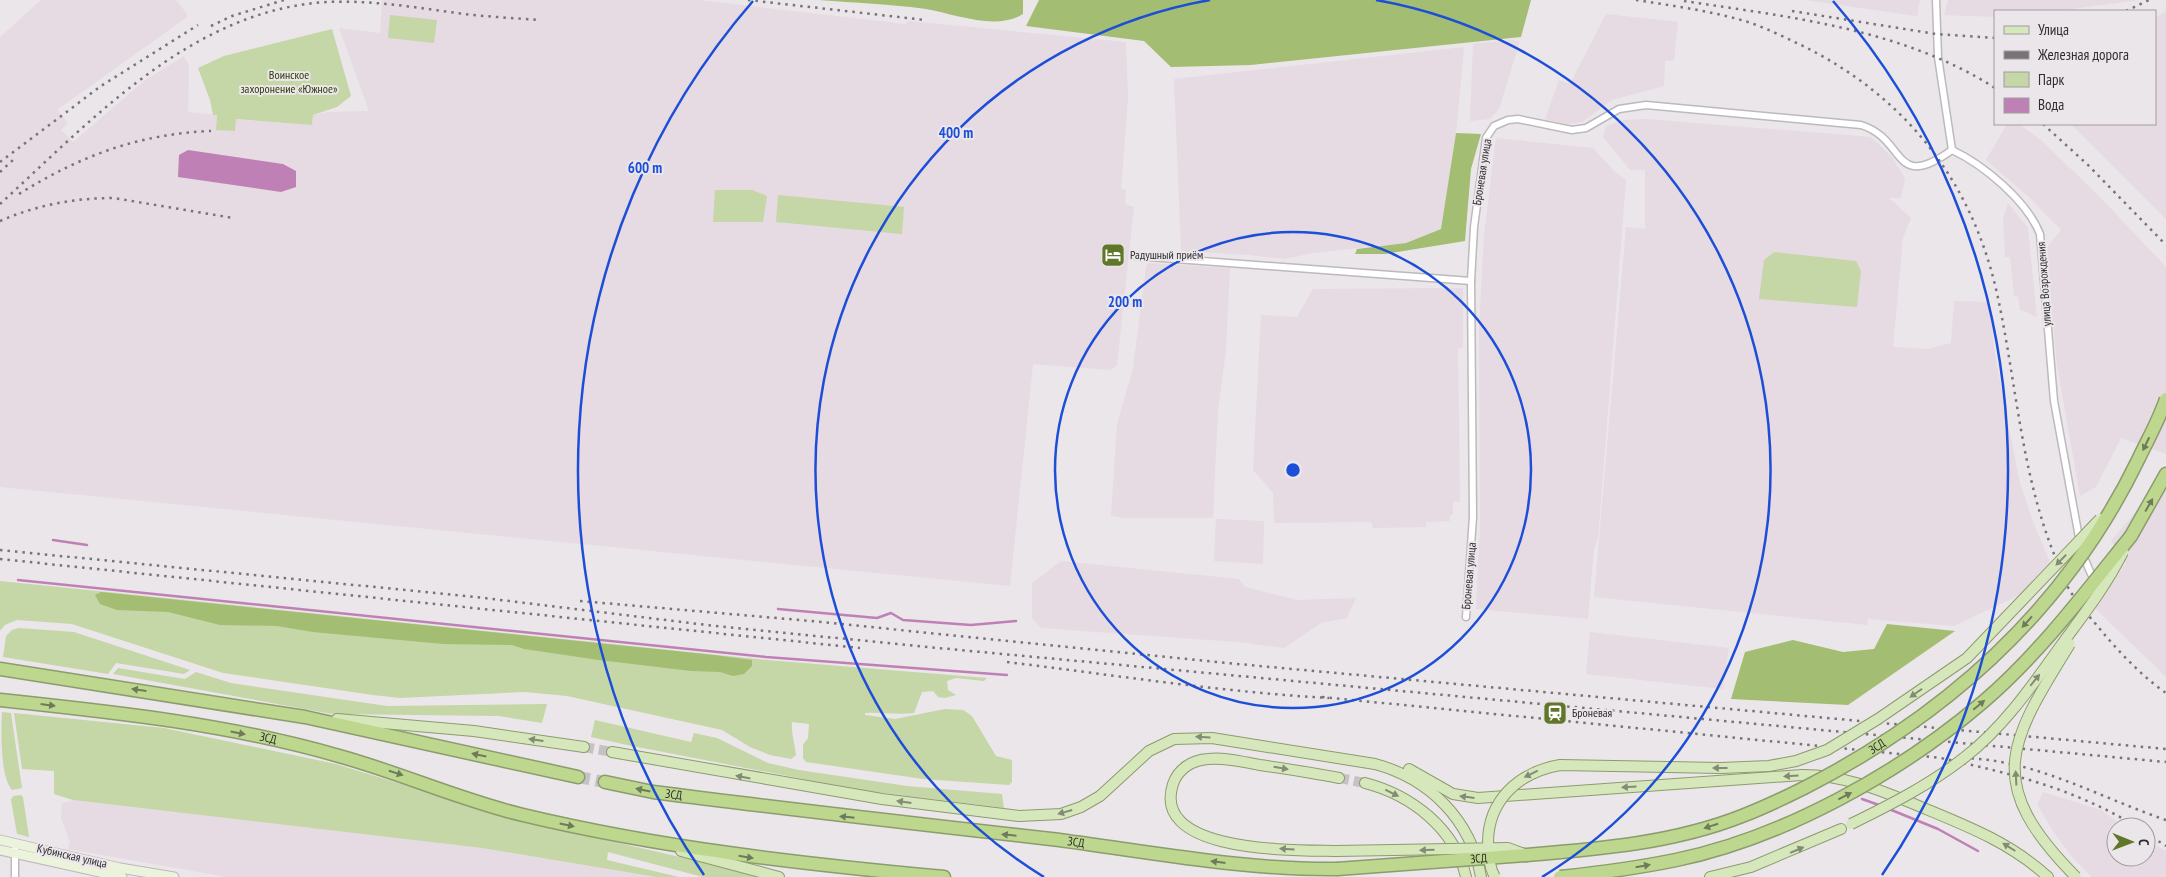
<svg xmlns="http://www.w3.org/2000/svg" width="2166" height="877" font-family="'PT Sans Narrow',sans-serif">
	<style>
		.built { fill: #e6dae3 }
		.green { fill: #c5d6a7 }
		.forest { fill: #a3bd73 }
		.water { fill: #bf81b5 }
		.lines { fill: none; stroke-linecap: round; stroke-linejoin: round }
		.stream { stroke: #bf81b5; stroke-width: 2.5 }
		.primary-tunnel { stroke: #c5c1c5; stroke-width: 10; stroke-dasharray: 10 5; stroke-linecap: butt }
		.motorway-tunnel { stroke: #c5c1c5; stroke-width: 12; stroke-dasharray: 12 6; stroke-linecap: butt }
		.minor-casing { stroke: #bdb9bc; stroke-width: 9 }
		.secondary-casing { stroke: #bdb9bc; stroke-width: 11 }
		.primary-casing { stroke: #8b9c6d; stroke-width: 12 }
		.motorway-casing { stroke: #8b9c6d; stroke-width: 15 }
		.minor { stroke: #fff; stroke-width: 6 }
		.secondary { stroke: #ebf3dd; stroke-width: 9 }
		.primary { stroke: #d7e7bc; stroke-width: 10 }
		.motorway { stroke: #bdd78f; stroke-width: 12 }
		.rail { stroke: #777477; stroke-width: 2.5; stroke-dasharray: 2.5 5; stroke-linecap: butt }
		.primary-bridge-casing { stroke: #8b9c6d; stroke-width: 12; stroke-linecap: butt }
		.motorway-bridge-casing { stroke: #8b9c6d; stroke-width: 15; stroke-linecap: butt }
		.primary-bridge { stroke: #d7e7bc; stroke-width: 10 }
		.motorway-bridge { stroke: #bdd78f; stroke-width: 12 }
		.oneway { fill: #6f7a5a }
		.oneway2 { fill: #838a76 }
		.ring { fill: none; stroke: #1d4ed8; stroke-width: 2.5 }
		.labels { text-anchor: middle; stroke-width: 4; stroke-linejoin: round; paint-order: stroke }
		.park-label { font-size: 12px; fill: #2d3d04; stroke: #ebe6ea }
		.street-label { font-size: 12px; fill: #2f2e2f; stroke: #ebe6ea }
		.poi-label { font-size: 12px; fill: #2f2e2f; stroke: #ebe6ea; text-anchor: start }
		.centre { fill: #1d4ed8; stroke: #ebe6ea; stroke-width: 2.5 }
		.ring-label { font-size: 15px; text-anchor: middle; font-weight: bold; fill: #1d4ed8; stroke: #ebe6ea; stroke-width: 4; stroke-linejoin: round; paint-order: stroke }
	</style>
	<rect width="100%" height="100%" fill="#ebe6ea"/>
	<!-- built -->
	<g class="built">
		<path d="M 41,0 L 176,0 L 187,14 L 187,17 L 57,110 L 68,123 L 61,130 L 73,142 L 144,81 L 184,56 L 189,66 L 188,112 L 217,115 L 216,129 L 235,119 L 312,125 L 313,115 L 328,112 L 369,111 L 339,28 L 380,33 L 382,0 L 698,0 L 906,24 L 908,21 L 1126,42 L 1128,98 L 1121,189 L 1126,190 L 1125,204 L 1134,207 L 1117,365 L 1111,370 L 1033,364 L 1010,586 L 0,487 L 0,37 Z"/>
		<path d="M 1804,0 L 1920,0 L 1917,16 Z"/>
		<path d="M 1948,0 L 2140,0 L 2055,11 L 1995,11 L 1995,17 L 1944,15 Z"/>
		<path d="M 2166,11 L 2166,219 L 2071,124 L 2155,124 L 2155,18 Z"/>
		<path d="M 1606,14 L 1678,22 L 1674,60 L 1665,61 L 1664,86 L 1612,100 L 1582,122 L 1567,124 L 1545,119 L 1559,80 L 1570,84 Z"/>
		<path d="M 1512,40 L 1520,41 L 1499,109 L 1490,119 L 1470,121 L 1473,44 Z"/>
		<path d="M 1464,47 L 1457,125 L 1441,229 L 1406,243 L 1313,253 L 1285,259 L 1249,255 L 1181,251 L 1174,79 Z"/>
		<path d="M 1647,119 L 1871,137 L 1892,157 L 1905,179 L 1901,198 L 1889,198 L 1911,218 L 1903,238 L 1893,347 L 1928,349 L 1951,343 L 1954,301 L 1989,302 L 1996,361 L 2019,479 L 2033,522 L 2054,571 L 2026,592 L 1954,626 L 1868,619 L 1867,625 L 1594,597 L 1626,227 L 1645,229 L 1645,170 L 1630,170 L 1603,137 L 1606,126 L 1625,120 Z"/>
		<path d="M 2007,124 L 2019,124 L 2042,141 L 2099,196 L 2166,267 L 2166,454 L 2121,438 L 2096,487 L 2080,496 L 2057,365 L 2046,248 L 2061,230 L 2031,199 L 1986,160 Z"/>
		<path d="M 1496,138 L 1593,148 L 1615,172 L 1626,180 L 1598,539 L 1594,548 L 1588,619 L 1476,609 L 1480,529 L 1479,330 L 1484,235 Z"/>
		<path d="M 2008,203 L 2028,228 L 2037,317 L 2020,310 L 2018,297 L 2014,296 L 2010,257 L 2005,257 L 2003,219 Z"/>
		<path d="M 1148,263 L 1230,268 L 1226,350 L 1218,410 L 1213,518 L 1125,518 L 1111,516 L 1117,424 L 1133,368 L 1146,268 Z"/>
		<path d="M 1463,288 L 1463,348 L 1458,348 L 1460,502 L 1453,502 L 1453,515 L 1450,515 L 1450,521 L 1426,522 L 1426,527 L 1373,528 L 1371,522 L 1274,523 L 1273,493 L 1253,470 L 1261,315 L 1297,317 L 1313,289 Z"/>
		<path d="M 2166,482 L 2166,677 L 2093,606 L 2126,564 L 2111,541 L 2149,496 Z"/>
		<path d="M 1216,519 L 1264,521 L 1263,564 L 1214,561 Z"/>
		<path d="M 1061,561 L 1239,579 L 1245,587 L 1297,600 L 1356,598 L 1347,618 L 1321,623 L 1284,648 L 1237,642 L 1041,628 L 1032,618 L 1032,583 Z"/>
		<path d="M 1590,632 L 1729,648 L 1723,689 L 1586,674 Z"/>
		<path d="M 2043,792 L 2101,810 L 2125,827 L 2116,827 L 2116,857 L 2146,857 L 2146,840 L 2166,851 L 2166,877 L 2092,877 L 2072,857 L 2053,831 L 2037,804 Z"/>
		<path d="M 73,800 L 482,848 L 656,877 L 227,877 L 68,849 L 70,842 L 61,818 L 62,803 Z"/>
	</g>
	<!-- green -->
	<g class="green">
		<path d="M 390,15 L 437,20 L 434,43 L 388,38 Z"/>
		<path d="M 332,29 L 351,96 L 337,107 L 313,115 L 312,125 L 236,119 L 235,131 L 216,130 L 217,115 L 213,115 L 210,100 L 198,68 L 224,56 Z"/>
		<path d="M 715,190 L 752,190 L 767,196 L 763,222 L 713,222 Z"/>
		<path d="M 778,195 L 904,207 L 902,234 L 776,222 Z"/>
		<path d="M 1774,252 L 1856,261 L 1861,271 L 1857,307 L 1759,299 L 1764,260 Z"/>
		<path d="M 0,581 L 767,660 L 987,678 L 984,681 L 956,678 L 947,681 L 948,690 L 956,695 L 945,698 L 938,697 L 933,691 L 922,692 L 914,713 C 897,715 882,712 865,713 L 865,715 L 895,719 L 945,709 L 963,710 L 972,716 L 996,756 L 1012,760 L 1012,782 L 1009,785 L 923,779 L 806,762 L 803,758 L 803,745 L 808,738 L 809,724 L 792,722 C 791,734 795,744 796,755 L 791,759 L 770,755 L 750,747 L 722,730 L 567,696 L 525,692 L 400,698 L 373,695 L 223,673 L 72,624 L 17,620 L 5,625 L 0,631 Z"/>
		<path d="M 19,628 L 74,632 L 190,670 L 184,674 L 116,663 L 108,674 L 3,657 L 6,636 L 12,630 Z"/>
		<path d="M 118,668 L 185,679 L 196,672 L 231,683 L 387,706 L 547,704 L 542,723 L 499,716 L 332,714 L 113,674 Z"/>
		<path d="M 2,712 L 11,713 L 22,788 L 12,790 C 0,777 1,730 2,712 Z"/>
		<path d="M 14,713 L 164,728 L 336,764 L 518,820 L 715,865 L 756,877 L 703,877 L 608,852 L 607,860 L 679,877 L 656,877 L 482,848 L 73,800 L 54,794 L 54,771 L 22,769 Z"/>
		<path d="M 595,720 L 691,742 L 694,733 L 717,738 L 768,763 L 799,770 L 907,786 L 1002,794 L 1004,808 L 860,790 L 627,745 L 591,737 Z"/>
		<path d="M 21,795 L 23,797 L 29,837 L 17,834 L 11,800 L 13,796 Z"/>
	</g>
	<!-- forest -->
	<g class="forest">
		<path d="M 819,0 L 1023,0 L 1023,14 C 996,31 955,14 926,9 C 891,4 854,3 819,0 Z"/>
		<path d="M 1039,0 L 1531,0 L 1521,37 L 1251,65 L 1171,67 L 1144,41 L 1026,26 Z"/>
		<path d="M 1456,133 L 1481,134 L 1471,169 L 1465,241 L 1385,254 L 1355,254 L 1357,249 L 1406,243 L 1441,229 Z"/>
		<path d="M 101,592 L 714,655 L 752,660 L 752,666 L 744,674 L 733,676 L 720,672 L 691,671 L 599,660 L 524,649 L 512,645 L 443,644 L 313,632 L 277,626 L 220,625 L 168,612 L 117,610 L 100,604 L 95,595 Z"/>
		<path d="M 1887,624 L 1955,631 L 1848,705 L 1731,699 L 1745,652 L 1793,640 L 1843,652 L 1874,649 Z"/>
	</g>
	<!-- water -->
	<path class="water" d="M 188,150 L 283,164 L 296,171 L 296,187 L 281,192 L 178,177 L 179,155 Z"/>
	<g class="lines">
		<!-- stream -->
		<g class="stream">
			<path d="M 53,540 L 87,545"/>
			<path d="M 18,580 L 766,657 L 1007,675"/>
			<path d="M 778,609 L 877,618 L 891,613 L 903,620 L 971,625 L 1016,621"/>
			<path d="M 1862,799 L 1879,805"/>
			<path d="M 1889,809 L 1938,829 L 1978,851"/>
		</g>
		<!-- primary-tunnel -->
		<g class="primary-tunnel">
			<path d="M 584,747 L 612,752"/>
			<path d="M 1339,778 L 1365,783"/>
		</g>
		<!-- motorway-tunnel -->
		<path class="motorway-tunnel" d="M 578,777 L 605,782"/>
		<!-- minor casing -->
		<g class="minor-casing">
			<g id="minor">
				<path d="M 1936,0 L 1938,57 L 1952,150"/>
				<path d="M 1952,150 C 1984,165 2027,201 2040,234 L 2054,401 L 2080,543"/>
				<path d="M 1136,256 L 1471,281"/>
				<path d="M 2083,555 L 2091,574"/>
				<path d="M 1466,617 L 1473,517 L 1471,281 L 1474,227 L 1486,138 L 1494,126 L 1508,120 L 1518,119 L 1572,130 L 1586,128 L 1619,109 L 1646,105 L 1861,125 C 1907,139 1892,193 1952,150"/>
				<path d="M 15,877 L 15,849"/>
			</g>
		</g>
		<!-- secondary casing -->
		<g class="secondary-casing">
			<g id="secondary">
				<path d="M 0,840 L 120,868 L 174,877"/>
				<path d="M 0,850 L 122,877"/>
			</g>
		</g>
		<!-- primary casing -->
		<g class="primary-casing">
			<g id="primary">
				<path d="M 337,719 L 474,731 L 584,747"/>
				<path d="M 612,752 L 882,799 L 1019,816 L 1061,814 L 1081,807 L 1100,796 L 1149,751 L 1174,739 L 1212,738 L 1375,764 C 1430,779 1471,820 1481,877"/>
				<path d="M 1409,769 L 1453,794 L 1478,798 L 1802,775 C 1847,775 1885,792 1926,809 C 1970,827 2012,844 2048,877"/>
				<path d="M 1365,783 C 1411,795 1455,828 1466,877"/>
				<path d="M 681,851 L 779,877"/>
				<path d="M 1336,851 C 1297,850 1150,854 1173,784 C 1178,769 1192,760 1208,759 C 1225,757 1243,762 1260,765 C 1287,769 1313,773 1339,778"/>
				<path d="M 1710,877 L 1751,867 L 1841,829"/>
			</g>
		</g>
		<!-- motorway casing -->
		<g class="motorway-casing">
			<g id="motorway">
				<path d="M 2131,536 L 2166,474"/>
				<path d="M 0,669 L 305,717 L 578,777"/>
				<path id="s1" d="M 0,700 C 113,712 229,724 339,756 C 401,773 460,800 523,815 C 661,848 802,864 944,877"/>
				<path id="s2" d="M 605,782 L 653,792 C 785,809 918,824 1051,839 C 1146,851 1241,870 1337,869"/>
				<path d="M 1527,855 C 1599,849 1674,843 1742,816 C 1763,808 1784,798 1804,788"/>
			</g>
		</g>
		<!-- minor -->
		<use href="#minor" class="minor"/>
		<!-- secondary -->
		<use href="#secondary" class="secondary"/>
		<!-- primary -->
		<use href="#primary" class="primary"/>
		<!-- motorway -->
		<use href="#motorway" class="motorway"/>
		<!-- rail -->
		<g class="rail">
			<path d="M 748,0 L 925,20"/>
			<path d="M 1636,0 C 1674,6 1712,11 1748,22 C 1766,28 1784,37 1801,45 C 1903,95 1970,178 1996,289 C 2016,377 2020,469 2054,554 C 2059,565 2062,578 2069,589 C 2078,605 2092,619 2104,634 C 2122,655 2143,677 2166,693"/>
			<path d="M 1684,1 C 1790,17 1903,29 1995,88"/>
			<path d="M 1792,11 L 1936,34 L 1995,38"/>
			<path d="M 2126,11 L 2149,0"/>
			<path d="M 211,26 L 232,16 L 284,0"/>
			<path d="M 2043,124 L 2088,165 L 2166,245"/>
			<path d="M 0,162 L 101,86 L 198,25"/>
			<path d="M 0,172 L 14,159"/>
			<path d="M 19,194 C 80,156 138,134 211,131"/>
			<path d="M 0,204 C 93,119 193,9 328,2 C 373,0 420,8 464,14 C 489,17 515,18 540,20"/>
			<path d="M 0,221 C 37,205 74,198 114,198 L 233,218"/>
			<path d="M 0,550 L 476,597 L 715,626 L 938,648 L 2166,762"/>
			<path d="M 0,559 L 860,648"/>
			<path d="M 580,601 L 811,621 L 1216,662 L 2166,749"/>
			<path d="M 1007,662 C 1114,675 1221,692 1329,698"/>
			<path d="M 1322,697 L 1941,758 C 2012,774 2074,788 2137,827"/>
			<path d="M 1964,758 C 2037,760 2098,797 2166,820"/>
			<path d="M 2146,833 L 2166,846"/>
		</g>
		<!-- primary-bridge casing -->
		<g class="primary-bridge-casing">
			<g id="primary-bridge">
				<path d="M 2070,644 C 2008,744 1983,783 2076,877"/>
				<path d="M 1851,824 C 1890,805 1931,784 1965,757 C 2004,727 2034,683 2062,644 C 2084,614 2106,586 2123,552"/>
				<path d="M 1336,851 L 1508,848 L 1524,854"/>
				<path d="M 1495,877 C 1489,867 1488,854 1488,843 C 1488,800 1519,772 1560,765 L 1721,768 L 1769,766 L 1796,761 L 1827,750 L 1878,719 L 1967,658 L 2100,519"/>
			</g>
		</g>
		<!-- motorway-bridge casing -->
		<g class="motorway-bridge-casing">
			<g id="motorway-bridge">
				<path id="s3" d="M 1804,788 C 1951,713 2067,607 2139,458 C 2148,439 2159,420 2166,399"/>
				<path id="s4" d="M 1337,869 L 1527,855"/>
				<path d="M 1560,877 C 1599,873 1637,868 1676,860 C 1783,838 1900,773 1983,702 C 2039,654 2085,593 2131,536"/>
			</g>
		</g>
		<!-- primary-bridge -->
		<use href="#primary-bridge" class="primary-bridge"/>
		<!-- motorway-bridge -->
		<use href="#motorway-bridge" class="motorway-bridge"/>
	</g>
	<!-- one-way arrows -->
	<defs><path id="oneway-solid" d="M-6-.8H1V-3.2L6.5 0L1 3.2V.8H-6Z" transform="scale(1.25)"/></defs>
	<g class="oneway">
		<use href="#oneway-solid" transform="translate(2146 444) rotate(116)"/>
		<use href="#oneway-solid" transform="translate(2149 505) rotate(-60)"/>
		<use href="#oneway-solid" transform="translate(2027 622) rotate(132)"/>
		<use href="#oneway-solid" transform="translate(139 690) rotate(-172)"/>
		<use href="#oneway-solid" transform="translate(48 705) rotate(7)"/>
		<use href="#oneway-solid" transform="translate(1979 705) rotate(-40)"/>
		<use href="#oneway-solid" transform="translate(238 733) rotate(11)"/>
		<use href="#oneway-solid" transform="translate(479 755) rotate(-168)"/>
		<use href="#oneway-solid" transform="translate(396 773) rotate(18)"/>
		<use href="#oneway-solid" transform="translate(643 790) rotate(-168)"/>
		<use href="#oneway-solid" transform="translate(1845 796) rotate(-27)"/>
		<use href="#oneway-solid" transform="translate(847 817) rotate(-174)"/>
		<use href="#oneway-solid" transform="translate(567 825) rotate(12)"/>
		<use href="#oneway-solid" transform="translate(1711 826) rotate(163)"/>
		<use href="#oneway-solid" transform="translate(1009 835) rotate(-174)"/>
		<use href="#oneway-solid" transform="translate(746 857) rotate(9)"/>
		<use href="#oneway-solid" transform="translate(1218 862) rotate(-173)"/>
		<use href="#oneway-solid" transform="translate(1643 866) rotate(-10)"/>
	</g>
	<g class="oneway2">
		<use href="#oneway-solid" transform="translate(2061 560) rotate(134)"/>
		<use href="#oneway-solid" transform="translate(2035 680) rotate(-51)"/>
		<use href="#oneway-solid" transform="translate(1916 693) rotate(145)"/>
		<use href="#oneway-solid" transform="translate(1203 737) rotate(-177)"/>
		<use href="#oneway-solid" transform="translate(536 740) rotate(-172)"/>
		<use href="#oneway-solid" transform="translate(1281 768) rotate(10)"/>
		<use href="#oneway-solid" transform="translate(1720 768) rotate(180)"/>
		<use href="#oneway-solid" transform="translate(1531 774) rotate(154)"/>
		<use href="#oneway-solid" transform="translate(1791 776) rotate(176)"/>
		<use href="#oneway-solid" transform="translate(743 777) rotate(-169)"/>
		<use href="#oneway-solid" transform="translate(2016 778) rotate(-93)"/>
		<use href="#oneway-solid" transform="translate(1629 787) rotate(176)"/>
		<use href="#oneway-solid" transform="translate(1392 793) rotate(26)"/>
		<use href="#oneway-solid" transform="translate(1467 797) rotate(-173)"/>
		<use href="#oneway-solid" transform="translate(904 802) rotate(-172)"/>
		<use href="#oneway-solid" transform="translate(1065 812) rotate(164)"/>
		<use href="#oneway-solid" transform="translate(2009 847) rotate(-148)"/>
		<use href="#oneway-solid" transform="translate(1287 849) rotate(-176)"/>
		<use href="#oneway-solid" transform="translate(1427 850) rotate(179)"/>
		<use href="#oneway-solid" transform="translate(1797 850) rotate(-23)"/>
	</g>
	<!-- distance rings -->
	<g class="ring">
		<circle cx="1293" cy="470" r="238"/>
		<path d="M1044 877A477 477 0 0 1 1210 0M1376 0A477 477 0 0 1 1542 877"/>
		<path d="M704 875A715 715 0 0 1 753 1M1833 1A715 715 0 0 1 1882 875"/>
	</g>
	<!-- icons -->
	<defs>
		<g id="hotel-square" transform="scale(1.25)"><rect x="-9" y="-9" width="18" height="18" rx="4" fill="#607729" stroke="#ebe6ea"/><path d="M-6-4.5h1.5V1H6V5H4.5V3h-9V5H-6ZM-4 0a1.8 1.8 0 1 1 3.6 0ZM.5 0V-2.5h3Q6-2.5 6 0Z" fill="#fff"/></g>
		<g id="station-square" transform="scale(1.25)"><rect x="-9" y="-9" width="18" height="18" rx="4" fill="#607729" stroke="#ebe6ea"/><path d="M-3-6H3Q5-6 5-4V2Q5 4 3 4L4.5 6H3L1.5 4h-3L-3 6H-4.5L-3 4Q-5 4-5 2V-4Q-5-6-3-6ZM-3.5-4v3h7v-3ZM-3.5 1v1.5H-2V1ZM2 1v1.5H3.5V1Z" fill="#fff"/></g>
	</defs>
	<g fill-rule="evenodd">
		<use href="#hotel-square" x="1113" y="255"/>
		<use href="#station-square" x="1555" y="713"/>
	</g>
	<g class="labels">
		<!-- park labels -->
		<g class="park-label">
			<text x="289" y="79">Воинское<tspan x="289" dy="14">захоронение «Южное»</tspan></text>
		</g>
		<!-- street labels -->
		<g class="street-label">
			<text transform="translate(1482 172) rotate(-81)" y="4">Броневая улица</text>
			<text transform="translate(2044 284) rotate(-94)" y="4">улица Возрождения</text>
			<text transform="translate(1469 576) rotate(-85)" y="4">Броневая улица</text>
			<text dy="4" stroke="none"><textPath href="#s1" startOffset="271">ЗСД</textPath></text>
			<text dy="4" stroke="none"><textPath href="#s3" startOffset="84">ЗСД</textPath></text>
			<text dy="4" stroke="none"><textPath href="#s2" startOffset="70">ЗСД</textPath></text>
			<text dy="4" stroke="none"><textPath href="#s2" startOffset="475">ЗСД</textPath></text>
			<text transform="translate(72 856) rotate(13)" y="4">Кубинская улица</text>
			<text dy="4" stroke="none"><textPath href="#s4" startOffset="142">ЗСД</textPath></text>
		</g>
		<!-- poi labels -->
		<g class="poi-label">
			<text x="1130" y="259">Радушный приём</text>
			<text x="1572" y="717">Броневая</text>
		</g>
	</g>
	<circle cx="1293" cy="470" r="8" class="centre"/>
	<g class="ring-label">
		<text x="956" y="138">400 m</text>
		<text x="645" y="173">600 m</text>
		<text x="1125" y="307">200 m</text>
	</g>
	<!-- legend -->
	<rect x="1994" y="10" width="162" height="115" fill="#ebe6ea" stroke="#a09c9f"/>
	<rect x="2004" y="26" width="25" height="8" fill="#d7e7bc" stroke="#a09c9f"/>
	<text x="2038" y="35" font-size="15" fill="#2f2e2f">Улица</text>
	<rect x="2004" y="51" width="25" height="8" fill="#777477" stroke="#a09c9f"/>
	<text x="2038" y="60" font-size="15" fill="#2f2e2f">Железная дорога</text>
	<rect x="2004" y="72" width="25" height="15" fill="#c5d6a7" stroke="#a09c9f"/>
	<text x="2038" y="85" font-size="15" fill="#2f2e2f">Парк</text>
	<rect x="2004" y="98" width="25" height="15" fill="#bf81b5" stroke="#a09c9f"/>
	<text x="2038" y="110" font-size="15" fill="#2f2e2f">Вода</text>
	<!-- north arrow -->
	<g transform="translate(2131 842) rotate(91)"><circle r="24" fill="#ebe6ea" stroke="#a09c9f"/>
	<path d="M0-4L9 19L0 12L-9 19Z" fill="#607729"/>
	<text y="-8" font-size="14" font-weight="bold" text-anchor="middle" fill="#2f2e2f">С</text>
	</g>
</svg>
